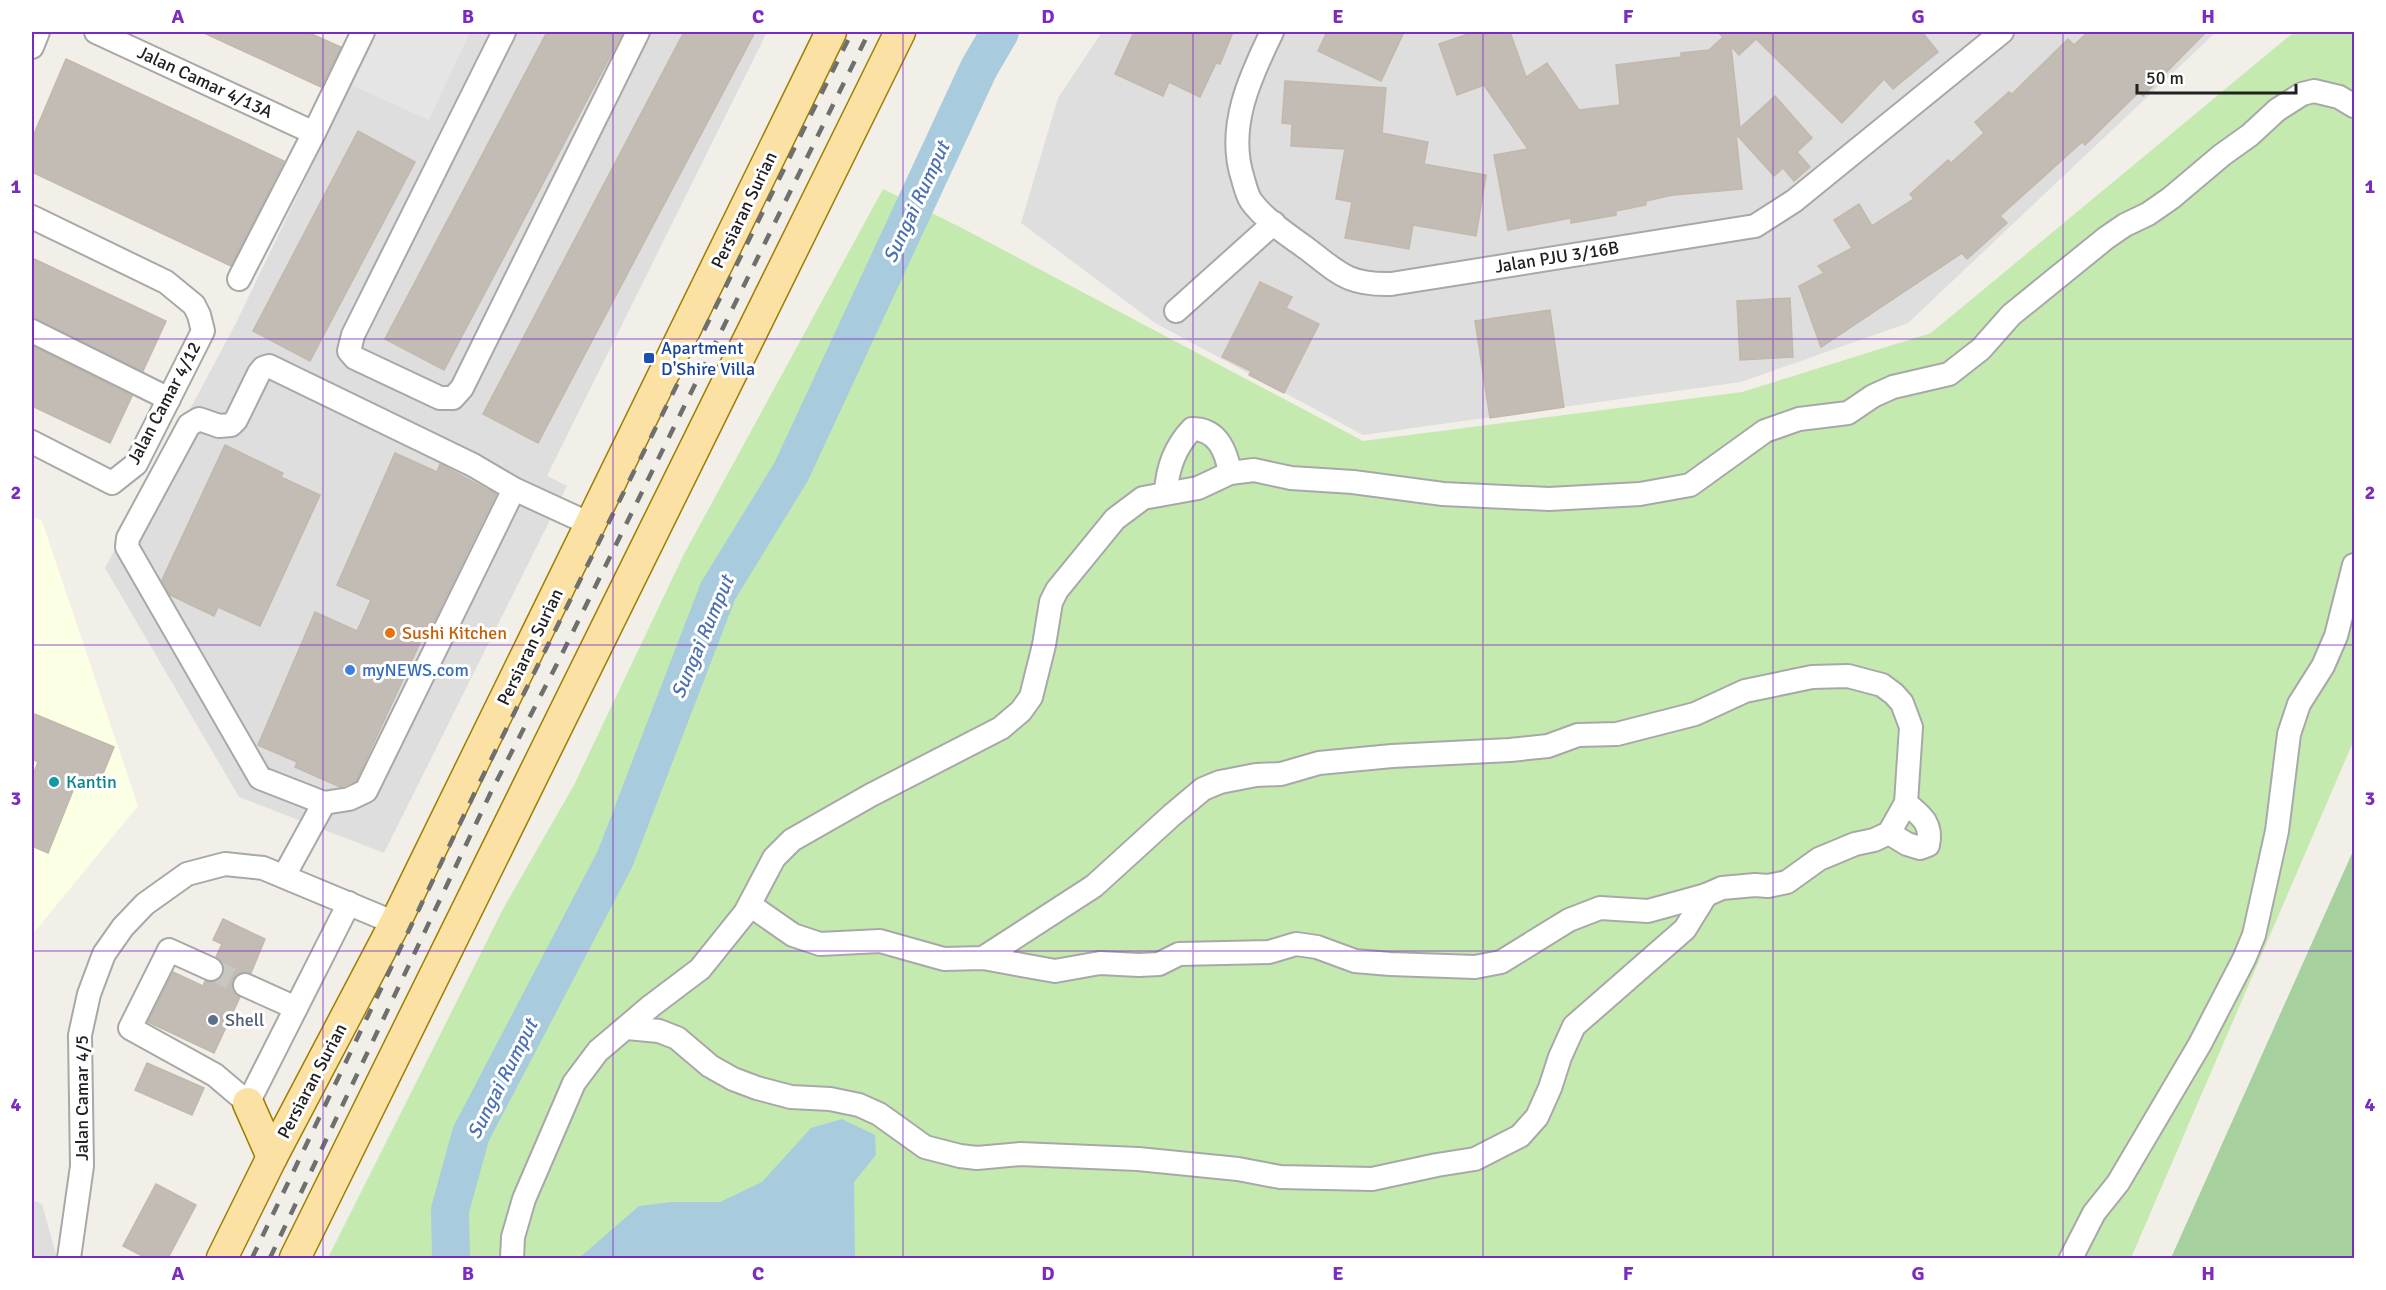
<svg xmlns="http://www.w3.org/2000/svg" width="2386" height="1290" font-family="Signika,sans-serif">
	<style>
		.residential { fill: #dfdede }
		.education { fill: #fbffe4 }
		.grass { fill: #c5eaaf }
		.forest { fill: #a6d09d }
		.parking { fill: #e5e5e5 }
		.water { fill: #a9cbde }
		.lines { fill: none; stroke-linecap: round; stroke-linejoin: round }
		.river { stroke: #a9cbde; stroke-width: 38 }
		.building { fill: #c2bcb4; stroke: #c3b8aa; stroke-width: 1.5 }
		.minor-tunnel { stroke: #c7c6c0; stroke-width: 22; stroke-dasharray: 22 11; stroke-linecap: butt }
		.minor-casing { stroke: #a8a8a8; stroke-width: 26 }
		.major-casing { stroke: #9d7e01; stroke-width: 33 }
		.minor { stroke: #fff; stroke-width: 22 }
		.major { stroke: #fbe1a3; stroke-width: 30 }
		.rail { stroke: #6f6f6f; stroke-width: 4.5; stroke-dasharray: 12 12; stroke-linecap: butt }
		.grid { fill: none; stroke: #7b2cbf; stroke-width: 1.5; stroke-opacity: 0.55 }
		.transit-dot { fill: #1a4fb4; stroke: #fff; stroke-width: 2 }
		.food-dot { fill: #e8710a; stroke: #fff; stroke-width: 2 }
		.shop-dot { fill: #3f7fe0; stroke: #fff; stroke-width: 2 }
		.culture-dot { fill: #0f9aa8; stroke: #fff; stroke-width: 2 }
		.service-dot { fill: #5c6f8a; stroke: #fff; stroke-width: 2 }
		.labels { text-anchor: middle; stroke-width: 6; stroke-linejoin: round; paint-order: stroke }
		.street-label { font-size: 18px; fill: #212121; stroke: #fff }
		.transit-label { font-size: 18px; fill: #164399; stroke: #fff; text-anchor: start }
		.food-label { font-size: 18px; fill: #c56008; stroke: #fff; text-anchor: start }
		.shop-label { font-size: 18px; fill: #366cbe; stroke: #fff; text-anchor: start }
		.culture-label { font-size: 18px; fill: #0d838f; stroke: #fff; text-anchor: start }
		.service-label { font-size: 18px; fill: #4e5e75; stroke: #fff; text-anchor: start }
		.water-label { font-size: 20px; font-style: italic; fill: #4d72b2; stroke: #fff }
		.neatline { fill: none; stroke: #7b2cbf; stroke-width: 2 }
		.grid-label { font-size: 20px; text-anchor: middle; font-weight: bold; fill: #7b2cbf }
	</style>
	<rect width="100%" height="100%" fill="#f1efe8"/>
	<!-- residential -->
	<g class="residential">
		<path d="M 376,32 L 767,32 L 547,476 L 567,486 L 384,853 L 239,797 L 105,568 L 236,323 Z"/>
		<path d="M 1102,32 L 2216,32 L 1908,323 L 1741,382 L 1363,435 L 1155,323 L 1021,223 L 1058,98 Z"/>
		<path d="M 32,1200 L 42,1204 L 57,1258 L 32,1258 Z"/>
	</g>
	<!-- education -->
	<path class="education" d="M 32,516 L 42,521 L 138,806 L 32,935 Z"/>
	<!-- grass -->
	<path class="grass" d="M 2294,32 L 2354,32 L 2354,740 L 2131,1258 L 328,1258 L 503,909 L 574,785 L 684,554 L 883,189 L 964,229 L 1363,441 L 1742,392 L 1931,333 Z"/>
	<!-- forest -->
	<path class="forest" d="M 2354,849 L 2354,1258 L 2171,1258 Z"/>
	<!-- parking -->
	<path class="parking" d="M 375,32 L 470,32 L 429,120 L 351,85 Z"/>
	<!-- water -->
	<path class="water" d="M 842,1119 L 875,1135 L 876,1155 L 854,1182 L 855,1258 L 579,1258 L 639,1206 L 672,1202 L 720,1202 L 762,1182 L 811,1128 Z"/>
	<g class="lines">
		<!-- river -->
		<path class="river" d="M 451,1258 L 450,1210 L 471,1134 L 615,859 L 718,591 L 791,472 L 979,68 L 1000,32"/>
	</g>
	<!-- building -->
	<g class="building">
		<path d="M 202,32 L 307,32 L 341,47 L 321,87 Z"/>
		<path d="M 547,32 L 623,32 L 444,370 L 385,339 Z"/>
		<path d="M 684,32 L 755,32 L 538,443 L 483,414 Z"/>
		<path d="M 1134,32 L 1233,32 L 1220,64 L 1216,63 L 1200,97 L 1169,82 L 1163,96 L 1115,74 Z"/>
		<path d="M 1327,32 L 1404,32 L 1381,81 L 1318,51 Z"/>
		<path d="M 1474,32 L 1510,32 L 1526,77 L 1547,63 L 1579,110 L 1620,105 L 1616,65 L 1681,57 L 1681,53 L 1709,50 L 1723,37 L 1718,32 L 1922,32 L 1938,52 L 1893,89 L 1884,79 L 1842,123 L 1756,39 L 1739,55 L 1731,46 L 1740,128 L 1775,96 L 1812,138 L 1797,152 L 1810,167 L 1794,181 L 1783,168 L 1774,176 L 1736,134 L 1742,189 L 1673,195 L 1646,201 L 1646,205 L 1616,211 L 1616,215 L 1571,223 L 1571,218 L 1508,230 L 1494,155 L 1528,149 L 1484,85 L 1457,95 L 1439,44 Z"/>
		<path d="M 2088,32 L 2206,32 L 2143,96 L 2139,92 L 2085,145 L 2082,142 L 2000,216 L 2007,223 L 1967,259 L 1962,253 L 1821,347 L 1799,286 L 1824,273 L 1818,266 L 1852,248 L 1834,220 L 1859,204 L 1872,226 L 1914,199 L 1910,194 L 1948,160 L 1951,163 L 1984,133 L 1975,122 L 2009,92 L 2012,94 L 2068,39 L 2074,45 Z"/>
		<path d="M 66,59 L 284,161 L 231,266 L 32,172 L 32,139 Z"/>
		<path d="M 1285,81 L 1386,88 L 1382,133 L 1428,142 L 1424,164 L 1486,175 L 1476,236 L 1413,225 L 1409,249 L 1345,238 L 1352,202 L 1336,199 L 1345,149 L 1291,146 L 1292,124 L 1282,123 Z"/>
		<path d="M 358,131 L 415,162 L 310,361 L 253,331 Z"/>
		<path d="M 32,258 L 166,321 L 143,371 L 32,318 Z"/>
		<path d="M 1260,282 L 1292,297 L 1286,308 L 1319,324 L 1284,393 L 1249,375 L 1251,371 L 1222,357 Z"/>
		<path d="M 1790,298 L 1793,357 L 1740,360 L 1737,301 Z"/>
		<path d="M 1550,310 L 1564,407 L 1490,418 L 1475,321 Z"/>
		<path d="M 32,346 L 132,396 L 110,443 L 32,406 Z"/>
		<path d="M 225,445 L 283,473 L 281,477 L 320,495 L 260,626 L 218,607 L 214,616 L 170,595 L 162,580 Z"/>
		<path d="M 395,453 L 437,472 L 440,464 L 496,494 L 429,631 L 426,630 L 356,781 L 340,787 L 295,767 L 297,762 L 258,745 L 315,612 L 357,631 L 371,600 L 337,585 Z"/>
		<path d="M 32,713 L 114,747 L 98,786 L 78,778 L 48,853 L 32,846 L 32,777 L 38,762 L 32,759 Z"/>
		<path d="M 223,919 L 265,939 L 251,973 L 244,972 L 238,974 L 233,980 L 234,992 L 240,997 L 214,1053 L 148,1022 L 173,972 L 203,986 L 205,981 L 213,982 L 223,975 L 224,967 L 216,957 L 222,944 L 213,940 Z"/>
		<path d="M 147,1063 L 204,1088 L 192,1115 L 135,1090 Z"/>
		<path d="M 156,1184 L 196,1205 L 168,1258 L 146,1258 L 123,1246 Z"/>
	</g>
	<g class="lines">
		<!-- minor-tunnel -->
		<path class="minor-tunnel" d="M 211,969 L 245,985"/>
		<!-- minor casing -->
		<g class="minor-casing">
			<g id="minor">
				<path d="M 96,32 L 314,133"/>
				<path d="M 504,32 L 353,335 L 349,351 L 355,358 L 440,398 L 453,398 L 462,388 L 638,32"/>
				<path d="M 1272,32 C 1250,77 1226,128 1243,179 C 1245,186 1247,195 1251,201 C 1264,219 1288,235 1306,248 C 1339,273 1347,285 1391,284 L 1755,226 L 1794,201 L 2002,32"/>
				<path d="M 32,47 L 38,32"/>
				<path d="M 32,217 L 166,282 L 194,305 L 199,315 L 203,331 L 136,464 L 112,483 L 32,442"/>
				<path d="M 239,279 L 314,133 L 363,32"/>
				<path d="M 1176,311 L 1274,223"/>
				<path d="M 32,331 L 169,399"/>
				<path d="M 514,489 L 366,791 L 349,799 L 324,803 L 260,778 L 127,547 L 128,538 L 189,425 L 199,419 L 219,426 L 231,425 L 236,420 L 259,373 L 263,368 L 269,366 L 473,465 L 514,489 L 590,524"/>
				<path d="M 1166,493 C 1167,468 1175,447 1192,429 C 1217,429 1226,450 1230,473"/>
				<path d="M 1889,833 L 1907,844 L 1920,848 L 1928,845 C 1933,823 1920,815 1906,803"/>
				<path d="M 284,876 L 324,803"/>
				<path d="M 750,905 L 793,935 L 820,944 L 880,941 L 944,959 L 983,958 L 1094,886 L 1172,815 L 1203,789 L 1220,782 L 1256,775 L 1281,774 L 1319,763 L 1392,756 L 1510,750 L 1548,746 L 1578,735 L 1617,734 L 1695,714 L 1745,691 L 1812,677 L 1848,676 L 1882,685 L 1894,694 L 1902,703 L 1911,727 L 1906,803 L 1889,833 L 1874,840 L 1855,844 L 1819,859 L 1787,882 L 1768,886 L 1755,885 L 1722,888 L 1706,895 L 1648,911 L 1600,908 L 1569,920 L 1501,962 L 1475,967 L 1390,964 L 1355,961 L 1317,947 L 1296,944 L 1269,952 L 1179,954 L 1159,964 L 1139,965 L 1100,963 L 1055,971 L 983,958"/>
				<path d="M 211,969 L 169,950 L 130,1028 L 215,1075 L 248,1103 L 349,903"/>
				<path d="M 245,985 L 296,1008"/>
				<path d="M 627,1028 L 659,1031 L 677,1038 L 710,1066 L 733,1079 L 757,1088 L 791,1097 L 830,1099 L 859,1105 L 879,1114 L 925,1147 L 960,1156 L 977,1158 L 1020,1154 L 1138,1159 L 1238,1169 L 1280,1177 L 1372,1179 L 1437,1165 L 1475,1159 L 1520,1136 L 1537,1117 L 1550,1088 L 1560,1057 L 1574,1026 L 1685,929 L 1706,895"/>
				<path d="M 69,1258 L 82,1166 L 80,1035 L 89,994 L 104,954 L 123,927 L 145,904 L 187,874 L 225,864 L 263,868 L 395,923"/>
				<path d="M 512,1258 L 513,1237 L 524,1199 L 574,1083 L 598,1051 L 651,1006 L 700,969 L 745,913 L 774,858 L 792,840 L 871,795 L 1001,728 L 1021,711 L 1031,697 L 1044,645 L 1051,602 L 1057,590 L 1115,519 L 1143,498 L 1198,488 L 1230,473 L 1254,470 L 1291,478 L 1353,482 L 1443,494 L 1549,499 L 1640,494 L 1690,485 L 1765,431 L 1799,419 L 1848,413 L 1873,396 L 1893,387 L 1949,374 L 1981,349 L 2011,315 L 2106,238 L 2125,225 L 2148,214 L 2171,198 L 2222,155 L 2250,135 L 2277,110 L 2302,94 L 2314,91 L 2339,97 L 2354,106"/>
				<path d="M 2071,1258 L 2094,1213 L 2118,1183 L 2200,1044 L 2244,959 L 2254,935 L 2277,831 L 2289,734 L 2299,704 L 2323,666 L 2336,636 L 2354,565"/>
			</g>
		</g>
		<!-- major casing -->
		<g class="major-casing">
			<g id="major">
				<path d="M 248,1103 L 272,1157"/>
				<path d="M 222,1258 L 272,1157 L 395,923 L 831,32"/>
				<path d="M 295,1258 L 900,32"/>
			</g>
		</g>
		<!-- minor -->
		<use href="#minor" class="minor"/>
		<!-- major -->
		<use href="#major" class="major"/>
		<!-- rail -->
		<g class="rail">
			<path d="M 252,1258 L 477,788 L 852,32"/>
			<path d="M 270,1258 L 491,792 L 559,660 L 869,32"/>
		</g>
	</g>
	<!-- grid -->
	<path class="grid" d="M 323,32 L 323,1258M 613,32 L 613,1258M 903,32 L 903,1258M 1193,32 L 1193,1258M 1483,32 L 1483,1258M 1773,32 L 1773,1258M 2063,32 L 2063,1258M 32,339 L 2354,339M 32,645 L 2354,645M 32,951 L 2354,951"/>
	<!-- markers -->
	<rect class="transit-dot" x="643" y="352" width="12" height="12" rx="3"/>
	<circle class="food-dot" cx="390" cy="633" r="6"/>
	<circle class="shop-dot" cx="350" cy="670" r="6"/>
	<circle class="culture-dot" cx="54" cy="782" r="6"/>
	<circle class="service-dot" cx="213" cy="1020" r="6"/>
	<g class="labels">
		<!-- street labels -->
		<g class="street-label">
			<text transform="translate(205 82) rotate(25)" y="6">Jalan Camar 4/13A</text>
			<text transform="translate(744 210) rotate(-64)" y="6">Persiaran Surian</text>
			<text transform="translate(1557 257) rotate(-9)" y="6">Jalan PJU 3/16B</text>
			<text transform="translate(164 403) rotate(-62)" y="6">Jalan Camar 4/12</text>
			<text transform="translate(530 647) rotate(-64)" y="6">Persiaran Surian</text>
			<text transform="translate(312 1081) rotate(-62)" y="6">Persiaran Surian</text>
			<text transform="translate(82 1098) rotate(-90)" y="6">Jalan Camar 4/5</text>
		</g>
		<!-- transit labels -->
		<g class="transit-label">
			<text x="661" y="354">Apartment<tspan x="661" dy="21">D'Shire Villa</tspan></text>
		</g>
		<!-- food labels -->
		<g class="food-label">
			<text x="402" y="639">Sushi Kitchen</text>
		</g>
		<!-- shop labels -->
		<g class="shop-label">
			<text x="362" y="676">myNEWS.com</text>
		</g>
		<!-- culture labels -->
		<g class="culture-label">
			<text x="66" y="788">Kantin</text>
		</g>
		<!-- service labels -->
		<g class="service-label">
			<text x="225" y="1026">Shell</text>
		</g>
		<!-- water labels -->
		<g class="water-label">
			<text transform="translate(916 202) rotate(-65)" y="7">Sungai Rumput</text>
			<text transform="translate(702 637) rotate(-67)" y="7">Sungai Rumput</text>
			<text transform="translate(502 1079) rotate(-63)" y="7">Sungai Rumput</text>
		</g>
	</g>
	<!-- border -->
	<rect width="2386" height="1290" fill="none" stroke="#ffffff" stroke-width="66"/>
	<!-- scale -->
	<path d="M2137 84v9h159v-9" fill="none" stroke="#212121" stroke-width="3"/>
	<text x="2146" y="84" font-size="18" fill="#212121" stroke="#ffffff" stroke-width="4.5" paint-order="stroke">50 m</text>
	<rect x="33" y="33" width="2320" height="1224" class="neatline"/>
	<g class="grid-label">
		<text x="178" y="23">A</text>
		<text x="468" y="23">B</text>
		<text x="758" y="23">C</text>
		<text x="1048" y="23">D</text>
		<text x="1338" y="23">E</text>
		<text x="1628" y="23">F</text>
		<text x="1918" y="23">G</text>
		<text x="2208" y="23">H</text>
		<text x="16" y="193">1</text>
		<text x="2370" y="193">1</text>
		<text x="16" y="499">2</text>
		<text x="2370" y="499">2</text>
		<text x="16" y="805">3</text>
		<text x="2370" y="805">3</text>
		<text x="16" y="1111">4</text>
		<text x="2370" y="1111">4</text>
		<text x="178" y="1280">A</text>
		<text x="468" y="1280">B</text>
		<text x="758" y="1280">C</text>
		<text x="1048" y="1280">D</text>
		<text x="1338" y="1280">E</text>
		<text x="1628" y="1280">F</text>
		<text x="1918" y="1280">G</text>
		<text x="2208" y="1280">H</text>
	</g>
</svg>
